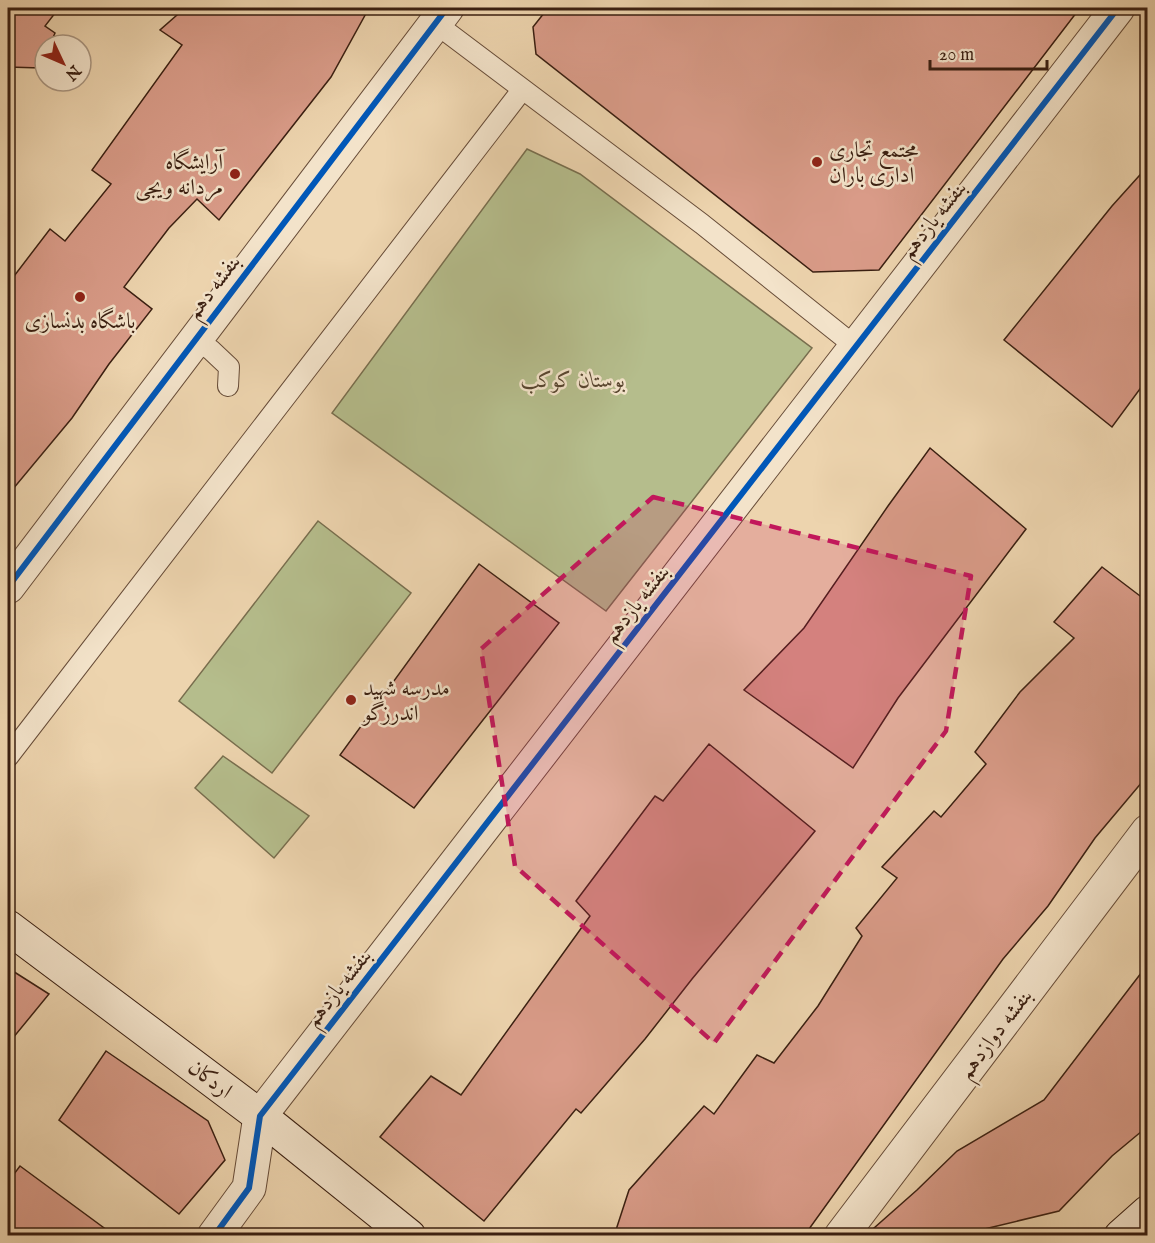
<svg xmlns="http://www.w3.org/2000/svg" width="1155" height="1243" font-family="'IM FELL English',Amiri,serif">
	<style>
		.green { fill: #b5bd8c; stroke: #786e4e; stroke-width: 1.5 }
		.building { fill: #d99b88; stroke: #3a1f11; stroke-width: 1.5 }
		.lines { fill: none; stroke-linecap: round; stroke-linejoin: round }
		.lane-casing { stroke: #674c38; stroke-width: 22 }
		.street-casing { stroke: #674c38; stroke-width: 35 }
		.secondary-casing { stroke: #3a1f11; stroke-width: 35 }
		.lane { stroke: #f3e3ca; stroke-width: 20 }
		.street { stroke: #f3e3ca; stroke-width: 33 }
		.secondary { stroke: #f3e3ca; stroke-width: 33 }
		.cycleway-casing { stroke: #f3e3ca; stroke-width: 10 }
		.cycleway { stroke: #0057b8; stroke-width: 6 }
		.marked { fill: #c2185b; fill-opacity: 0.2; stroke: #c2185b; stroke-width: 4.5; stroke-dasharray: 12 8; stroke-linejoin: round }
		.poi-dot { fill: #8f2418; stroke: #f3e3ca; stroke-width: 2 }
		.labels { text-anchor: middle; stroke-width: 5; stroke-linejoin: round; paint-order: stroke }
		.poi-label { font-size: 22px; fill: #3a1f11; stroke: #f3e3ca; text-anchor: start }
		.street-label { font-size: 22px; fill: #3a1f11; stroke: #f3e3ca }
		.park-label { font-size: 22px; font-style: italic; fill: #594630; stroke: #f3e3ca }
	</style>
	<rect width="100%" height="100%" fill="#edd4ae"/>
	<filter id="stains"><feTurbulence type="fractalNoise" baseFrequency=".00333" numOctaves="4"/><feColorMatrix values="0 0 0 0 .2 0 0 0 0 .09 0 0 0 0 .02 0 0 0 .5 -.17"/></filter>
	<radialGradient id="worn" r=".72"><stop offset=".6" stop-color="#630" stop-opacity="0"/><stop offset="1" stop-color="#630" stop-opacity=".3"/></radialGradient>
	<!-- green -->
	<g class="green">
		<path d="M 527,149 L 580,174 L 812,348 L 606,611 L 332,413 Z"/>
		<path d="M 318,521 L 411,593 L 272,773 L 179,701 Z"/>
		<path d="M 223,756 L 309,816 L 274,858 L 195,788 Z"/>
	</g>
	<!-- building -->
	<g class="building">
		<path d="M 8,8 L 59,8 L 45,26 L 55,33 L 50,45 L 45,45 L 45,59 L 41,68 L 8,67 Z"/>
		<path d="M 185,8 L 369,8 L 331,77 L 219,220 L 197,199 L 169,228 L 124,287 L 152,309 L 109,364 L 72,418 L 8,495 L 8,284 L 50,229 L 65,241 L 111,184 L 92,170 L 182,45 L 160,30 Z"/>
		<path d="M 548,8 L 1080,8 L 879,270 L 813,272 L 536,54 L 533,27 Z"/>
		<path d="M 1148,166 L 1148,378 L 1112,427 L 1004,340 L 1112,206 Z"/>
		<path d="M 930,448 L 1026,529 L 898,698 L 853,768 L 744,690 L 804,628 L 888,506 Z"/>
		<path d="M 479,564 L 559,623 L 414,808 L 340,755 Z"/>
		<path d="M 1102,567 L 1148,602 L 1148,775 L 1095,838 L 1048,906 L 1003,959 L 804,1236 L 614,1236 L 629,1190 L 704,1106 L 714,1114 L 757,1055 L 774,1063 L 818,1006 L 862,936 L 856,928 L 897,878 L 882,867 L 934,811 L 941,817 L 986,764 L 975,752 L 1020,692 L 1074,638 L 1054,622 Z"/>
		<path d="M 709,744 L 815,831 L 692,979 L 645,1039 L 581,1113 L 576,1109 L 484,1221 L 380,1137 L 431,1076 L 461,1095 L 590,916 L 576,901 L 655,796 L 663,801 Z"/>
		<path d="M 1148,964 L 1148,1126 L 1112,1156 L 1059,1211 L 972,1232 L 966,1236 L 865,1236 L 917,1190 L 957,1151 L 1044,1100 Z"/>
		<path d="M 8,968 L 49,994 L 8,1044 Z"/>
		<path d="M 106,1051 L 208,1121 L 225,1160 L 179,1214 L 59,1120 Z"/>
		<path d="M 20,1166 L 115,1236 L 8,1236 L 8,1182 Z"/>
	</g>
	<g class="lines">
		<!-- lane casing -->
		<g class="lane-casing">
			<g id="lane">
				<path d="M 435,23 L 702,224 L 856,347"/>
				<path d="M 195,339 L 211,350 L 229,367 L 228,386"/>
				<path d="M 8,757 L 522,90"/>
			</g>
		</g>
		<!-- street casing -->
		<g class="street-casing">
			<g id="street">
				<path d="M 8,587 L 447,8"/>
				<path d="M 214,1236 L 249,1188 L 260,1116 L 1118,8"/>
				<path d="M 841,1236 L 1148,831"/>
			</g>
		</g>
		<!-- secondary casing -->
		<g class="secondary-casing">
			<g id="secondary">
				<path d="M 8,927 L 260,1116 L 409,1236"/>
				<path d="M 1121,1236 L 1148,1212"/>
			</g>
		</g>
		<!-- lane -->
		<use href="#lane" class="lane"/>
		<!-- street -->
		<use href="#street" class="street"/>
		<!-- secondary -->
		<use href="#secondary" class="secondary"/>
		<!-- cycleway casing -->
		<g class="cycleway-casing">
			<g id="cycleway">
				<path d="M 8,587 L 447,8"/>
				<path d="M 214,1236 L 249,1188 L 260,1116 L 1118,8"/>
			</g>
		</g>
		<!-- cycleway -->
		<use href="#cycleway" class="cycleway"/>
	</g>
	<!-- marked area -->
	<path class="marked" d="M 653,497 L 971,576 L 946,731 L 714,1043 L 515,866 L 481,649 Z"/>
	<!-- markers -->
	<g class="poi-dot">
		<circle cx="817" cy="162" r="6"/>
		<circle cx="235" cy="174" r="6"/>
		<circle cx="80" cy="297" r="6"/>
		<circle cx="351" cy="700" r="6"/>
	</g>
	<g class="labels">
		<!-- poi labels -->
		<g class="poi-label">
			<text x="829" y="157">مجتمع تجاری<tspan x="829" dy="25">اداری باران</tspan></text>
			<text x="223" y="169" text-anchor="end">آرایشگاه<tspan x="223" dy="25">مردانه ویجی</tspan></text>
			<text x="80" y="328" text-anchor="middle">باشگاه بدنسازی</text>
			<text x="363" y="695">مدرسه شهید<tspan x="363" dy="25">اندرزگو</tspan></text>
		</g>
		<!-- street labels -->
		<g class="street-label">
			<text transform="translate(932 219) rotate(-52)" y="8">بنفشه یازدهم</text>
			<text transform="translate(212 286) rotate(-53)" y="8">بنفشه دهم</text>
			<text transform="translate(635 603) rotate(-52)" y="8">بنفشه یازدهم</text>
			<text transform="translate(337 987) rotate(-52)" y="8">بنفشه یازدهم</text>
			<text transform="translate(994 1033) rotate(-53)" y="8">بنفشه دوازدهم</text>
			<text transform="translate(211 1078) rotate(37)" y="8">اردکان</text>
		</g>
		<!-- park labels -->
		<g class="park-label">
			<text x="573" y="387">بوستان کوکب</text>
		</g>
	</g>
	<!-- margin -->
	<rect width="1155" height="1243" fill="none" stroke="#edd4ae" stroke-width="30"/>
	<rect x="9" y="9" width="1137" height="1225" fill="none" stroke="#3a1f11" stroke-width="3"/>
	<rect x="15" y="15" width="1125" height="1213" fill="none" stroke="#3a1f11" stroke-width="1.5"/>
	<!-- north arrow -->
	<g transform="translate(63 63) rotate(134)"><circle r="28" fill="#f3e3ca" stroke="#a99580" stroke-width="1.5"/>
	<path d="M0-4.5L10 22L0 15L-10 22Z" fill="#8f2418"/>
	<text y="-9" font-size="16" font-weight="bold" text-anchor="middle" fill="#3a1f11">N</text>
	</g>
	<!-- scale -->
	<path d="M930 60v9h117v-9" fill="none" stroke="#3a1f11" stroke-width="3"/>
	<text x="939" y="60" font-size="18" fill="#3a1f11" stroke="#f3e3ca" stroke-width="4.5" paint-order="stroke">20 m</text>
	<rect width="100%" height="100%" filter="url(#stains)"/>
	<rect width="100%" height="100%" fill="url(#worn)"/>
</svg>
